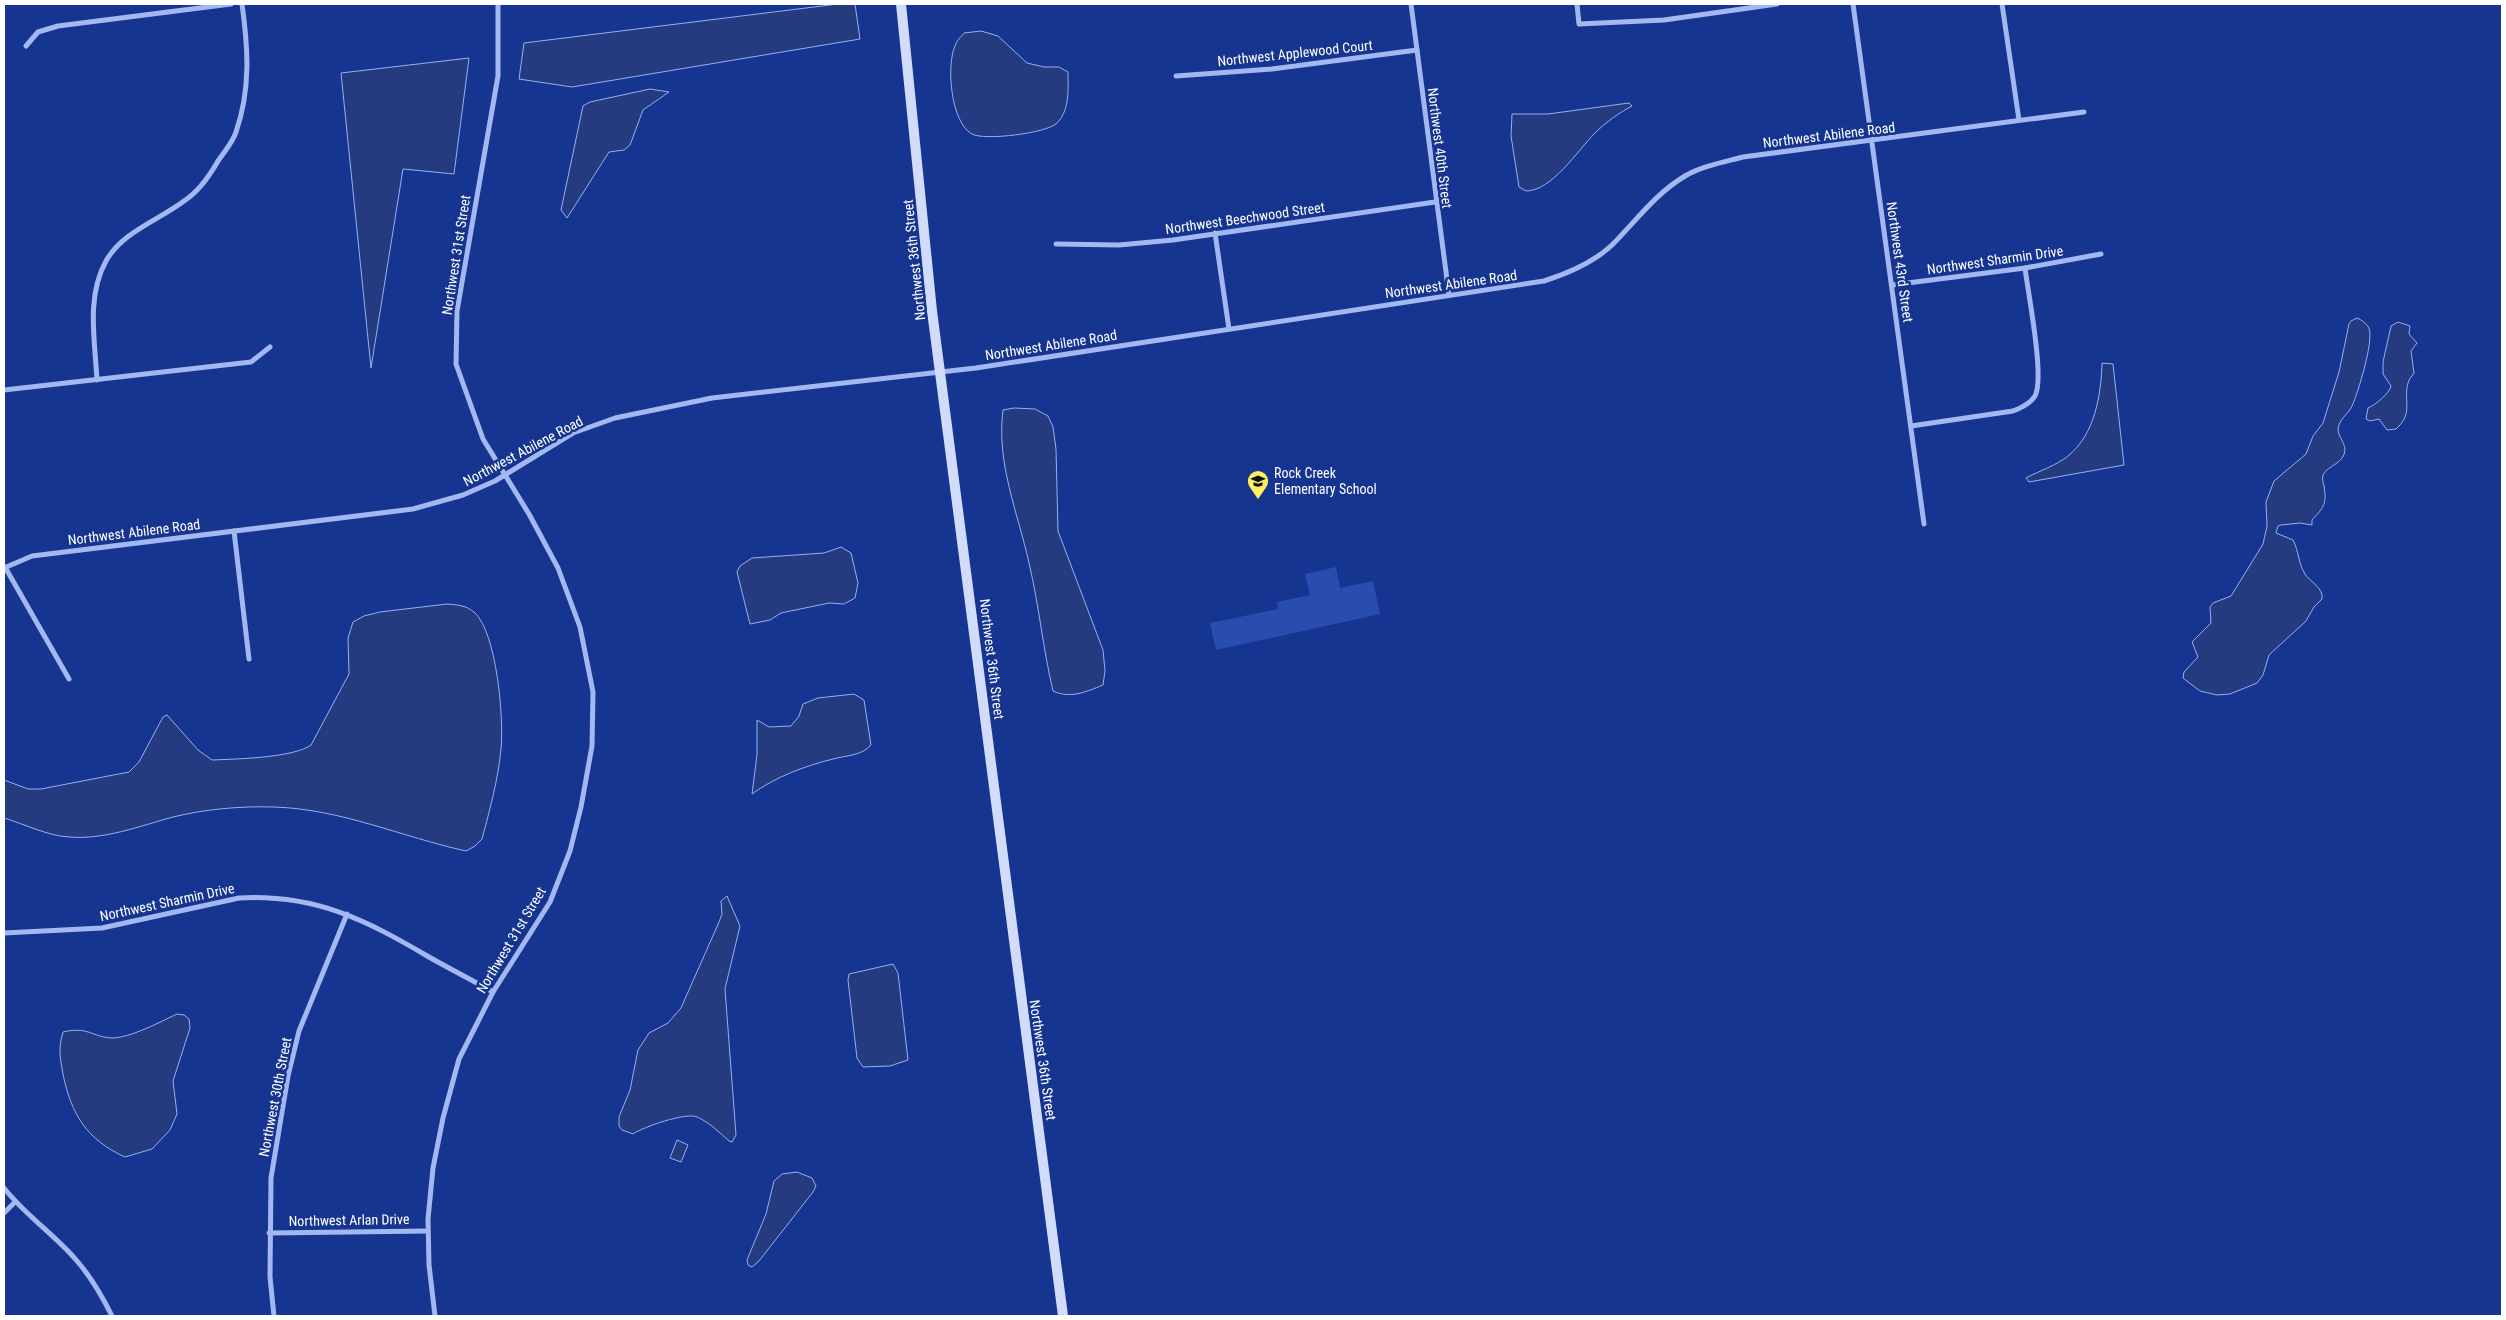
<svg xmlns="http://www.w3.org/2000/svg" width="2506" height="1320" font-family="'Roboto Condensed',sans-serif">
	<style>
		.green { fill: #294daf }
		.water { fill: #253b80; stroke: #96b0f3 }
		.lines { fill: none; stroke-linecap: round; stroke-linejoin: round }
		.minor { stroke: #a3b8f0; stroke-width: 5 }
		.secondary { stroke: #d1dcfb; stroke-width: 10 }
		.labels { text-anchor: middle; stroke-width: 5; stroke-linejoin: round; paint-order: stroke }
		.street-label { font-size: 14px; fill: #fff; stroke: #163590 }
		.poi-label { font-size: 14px; fill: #fff; stroke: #163590; text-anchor: start }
	</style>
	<rect width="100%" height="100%" fill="#163590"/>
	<!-- green -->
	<path class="green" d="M 1336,567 L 1340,588 L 1373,581 L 1380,614 L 1216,650 L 1210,623 L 1278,609 L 1277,602 L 1310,595 L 1305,574 Z"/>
	<!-- water -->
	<g class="water">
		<path d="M 838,4 L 855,4 L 860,39 L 572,87 L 519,79 L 524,43 Z"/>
		<path d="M 981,31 L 998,36 L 1027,63 L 1044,67 L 1059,67 L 1068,72 C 1068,89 1070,110 1057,123 C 1048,133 984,141 972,134 C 951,123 946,66 955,46 C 956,41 961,37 964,33 Z"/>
		<path d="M 469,58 L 454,174 L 403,169 L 371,368 L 341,73 Z"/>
		<path d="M 650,89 L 669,92 L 643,110 L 630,145 L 624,150 L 609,152 L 567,218 L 561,210 L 583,106 L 590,102 Z"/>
		<path d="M 1629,103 L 1632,106 C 1619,113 1606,122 1595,133 C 1578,150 1552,191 1526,191 L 1519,187 L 1511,136 L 1512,114 L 1548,114 Z"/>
		<path d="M 2357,318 C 2362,320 2366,323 2369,328 C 2374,341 2358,393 2352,406 C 2349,413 2341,418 2339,425 C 2335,434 2345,441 2345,450 C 2344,464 2328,465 2323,475 C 2322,479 2323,482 2324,486 C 2327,504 2324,507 2312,520 L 2312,525 L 2300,523 L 2281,525 L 2278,526 L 2276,533 L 2293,540 C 2299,551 2298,563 2305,574 C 2310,582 2324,588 2322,599 L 2314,607 L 2306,621 L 2269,655 L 2263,675 L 2257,683 L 2230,694 L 2217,695 L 2200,691 L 2183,678 L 2184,672 L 2198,657 L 2192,642 L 2211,623 L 2210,607 L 2213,603 L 2231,596 L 2263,544 L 2267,526 L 2266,502 L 2274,481 L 2306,454 L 2313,436 L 2323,423 L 2339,372 L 2349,324 L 2351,321 Z"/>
		<path d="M 2398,322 L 2410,326 L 2409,334 L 2417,343 L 2411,351 L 2414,373 C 2412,376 2409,379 2408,383 C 2403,401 2414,413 2396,429 L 2387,430 L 2379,419 L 2370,421 L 2366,419 L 2368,408 C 2374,406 2390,393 2391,386 L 2383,374 L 2383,362 L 2391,326 Z"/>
		<path d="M 2102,363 L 2113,364 L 2124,465 L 2029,482 L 2026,478 C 2039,471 2057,465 2068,456 C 2095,434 2101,395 2102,363 Z"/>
		<path d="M 1014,408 L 1035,409 L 1048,416 L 1053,427 L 1056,449 L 1058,531 L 1103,650 L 1105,671 L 1103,685 C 1086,692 1070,699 1053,691 C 1043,649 1039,605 1029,563 C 1018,513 996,463 1003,410 Z"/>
		<path d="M 841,547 L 851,553 L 858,583 L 855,598 L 844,604 L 829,603 L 781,613 L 770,620 L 750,624 L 737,572 L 740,566 L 752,558 L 824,553 Z"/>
		<path d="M 447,604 C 458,605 466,605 475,613 C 497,634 504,719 501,749 C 498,780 490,809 482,839 L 475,846 L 466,851 C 402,837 341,809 274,807 C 240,806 206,809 173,817 C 140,826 104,840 69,837 C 48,836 24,824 4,818 L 4,780 L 28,789 L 41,789 L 129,772 L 139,762 L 163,717 L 167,715 L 198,750 L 212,760 C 235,759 293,758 311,745 L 349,674 L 348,638 L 353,622 L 364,616 L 380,612 Z"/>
		<path d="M 854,694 L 864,700 L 871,745 C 861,756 848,755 833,759 C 805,766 775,777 752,794 L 757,755 L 757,720 L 769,727 L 791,726 L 799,716 L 803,704 L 818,698 Z"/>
		<path d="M 727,896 L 740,926 L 725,989 L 736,1135 L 732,1142 L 729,1141 C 720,1133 709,1122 697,1117 C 686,1112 643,1127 633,1134 L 622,1130 L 619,1126 L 619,1117 L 630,1090 L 638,1050 L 649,1033 L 668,1023 L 681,1008 L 719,922 L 722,914 L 721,901 Z"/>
		<path d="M 893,964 L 898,973 L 908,1060 L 890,1066 L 863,1067 L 857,1058 L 848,980 L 849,974 Z"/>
		<path d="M 177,1014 L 184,1015 L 189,1019 L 190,1028 L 173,1081 L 177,1114 L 170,1130 L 152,1149 L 125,1157 C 87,1140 71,1114 63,1074 C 60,1058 58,1048 63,1032 C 88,1026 92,1037 112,1038 C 130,1038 160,1022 177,1014 Z"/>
		<path d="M 677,1140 L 688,1145 L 681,1162 L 670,1158 Z"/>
		<path d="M 797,1172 L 812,1178 L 816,1186 L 813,1192 L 759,1261 L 752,1267 L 748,1265 L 747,1260 L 766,1214 L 774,1181 L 782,1174 Z"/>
	</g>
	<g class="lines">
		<!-- minor -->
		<g class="minor">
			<path d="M 1411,4 L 1449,295"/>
			<path d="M 1577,4 L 1579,24 L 1664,20 L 1777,4"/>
			<path d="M 1853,4 L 1924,524"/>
			<path d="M 2002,4 L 2019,120"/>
			<path d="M 26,46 L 38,32 L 58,26 L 231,4"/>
			<path d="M 1176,76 L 1272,69 L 1417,50"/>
			<path d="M 1215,233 L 1229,329"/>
			<path d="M 1056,244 L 1119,245 L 1173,240 L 1435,202"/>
			<path d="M 1892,285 L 2025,268 L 2101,254"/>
			<path d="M 97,380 C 95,341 86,297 106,261 C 122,232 159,220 184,201 C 198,192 210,175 218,161 C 224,152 233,142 236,132 C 251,89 248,47 242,4"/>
			<path d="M 4,390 L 251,362 L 270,347"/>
			<path d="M 1911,426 L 2013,411 C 2021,408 2030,404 2035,396 C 2045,378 2028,293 2025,268"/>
			<path d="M 234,531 L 249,659"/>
			<path d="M 5,567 L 69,679"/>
			<path d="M 4,568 L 32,556 L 413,509 L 463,495 L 495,481 L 573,433 L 615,418 L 712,398 L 976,368 L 1544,281 C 1569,273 1593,263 1612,245 C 1636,221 1655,194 1685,176 C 1702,166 1724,162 1743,157 L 2084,112"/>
			<path d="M 4,933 L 102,928 L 239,898 C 316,894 366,920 429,957 C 450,969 472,980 493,992"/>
			<path d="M 4,1188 C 25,1215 55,1235 77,1261 C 92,1278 102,1296 112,1316"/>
			<path d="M 4,1213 L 15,1202"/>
			<path d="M 269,1233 L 428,1231"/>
			<path d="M 274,1316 L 270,1277 L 271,1178 L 288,1076 L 299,1031 L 347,914"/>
			<path d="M 435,1316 L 429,1265 L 428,1219 L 433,1168 L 443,1118 L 459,1059 L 493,992 L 550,902 L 570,851 L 581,807 L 592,746 L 593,692 L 580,627 L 558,568 L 529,514 L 483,439 L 456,364 L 457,311 L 498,76 L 498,4"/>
		</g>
		<!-- secondary -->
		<path class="secondary" d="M 901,4 L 932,311 L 1063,1316"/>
	</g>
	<!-- icons -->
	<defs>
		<g id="school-pin" transform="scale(1.125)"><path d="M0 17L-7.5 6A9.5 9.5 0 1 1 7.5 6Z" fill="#ffef62" stroke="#163590"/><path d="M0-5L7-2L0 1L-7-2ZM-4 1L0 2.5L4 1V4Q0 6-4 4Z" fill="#111"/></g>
	</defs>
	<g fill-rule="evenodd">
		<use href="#school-pin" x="1258" y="481"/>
	</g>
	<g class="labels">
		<!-- street labels -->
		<g class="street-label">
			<text transform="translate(1295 53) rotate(-6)" y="5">Northwest Applewood Court</text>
			<text transform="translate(1829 135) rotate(-7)" y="5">Northwest Abilene Road</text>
			<text transform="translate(1440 148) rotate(83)" y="5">Northwest 40th Street</text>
			<text transform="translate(1245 218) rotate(-8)" y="5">Northwest Beechwood Street</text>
			<text transform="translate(456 255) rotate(-81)" y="5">Northwest 31st Street</text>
			<text transform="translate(914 260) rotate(-96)" y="5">Northwest 36th Street</text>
			<text transform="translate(1995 260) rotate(-8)" y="5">Northwest Sharmin Drive</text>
			<text transform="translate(1900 262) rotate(82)" y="5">Northwest 43rd Street</text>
			<text transform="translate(1451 284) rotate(-8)" y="5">Northwest Abilene Road</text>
			<text transform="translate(1051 345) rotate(-9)" y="5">Northwest Abilene Road</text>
			<text transform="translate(523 451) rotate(-28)" y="5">Northwest Abilene Road</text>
			<text transform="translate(134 532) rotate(-7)" y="5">Northwest Abilene Road</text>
			<text transform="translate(992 659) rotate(83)" y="5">Northwest 36th Street</text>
			<text transform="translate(167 902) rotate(-12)" y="5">Northwest Sharmin Drive</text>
			<text transform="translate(511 940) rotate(-59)" y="5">Northwest 31st Street</text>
			<text transform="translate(1043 1060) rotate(82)" y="5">Northwest 36th Street</text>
			<text transform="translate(275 1097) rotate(-79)" y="5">Northwest 30th Street</text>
			<text transform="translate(349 1220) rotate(-1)" y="5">Northwest Arlan Drive</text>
		</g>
		<!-- poi labels -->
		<g class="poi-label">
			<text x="1274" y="478">Rock Creek<tspan x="1274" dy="16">Elementary School</tspan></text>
		</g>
	</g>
	<!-- border -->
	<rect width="2506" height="1320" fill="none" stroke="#ffffff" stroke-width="10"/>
</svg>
